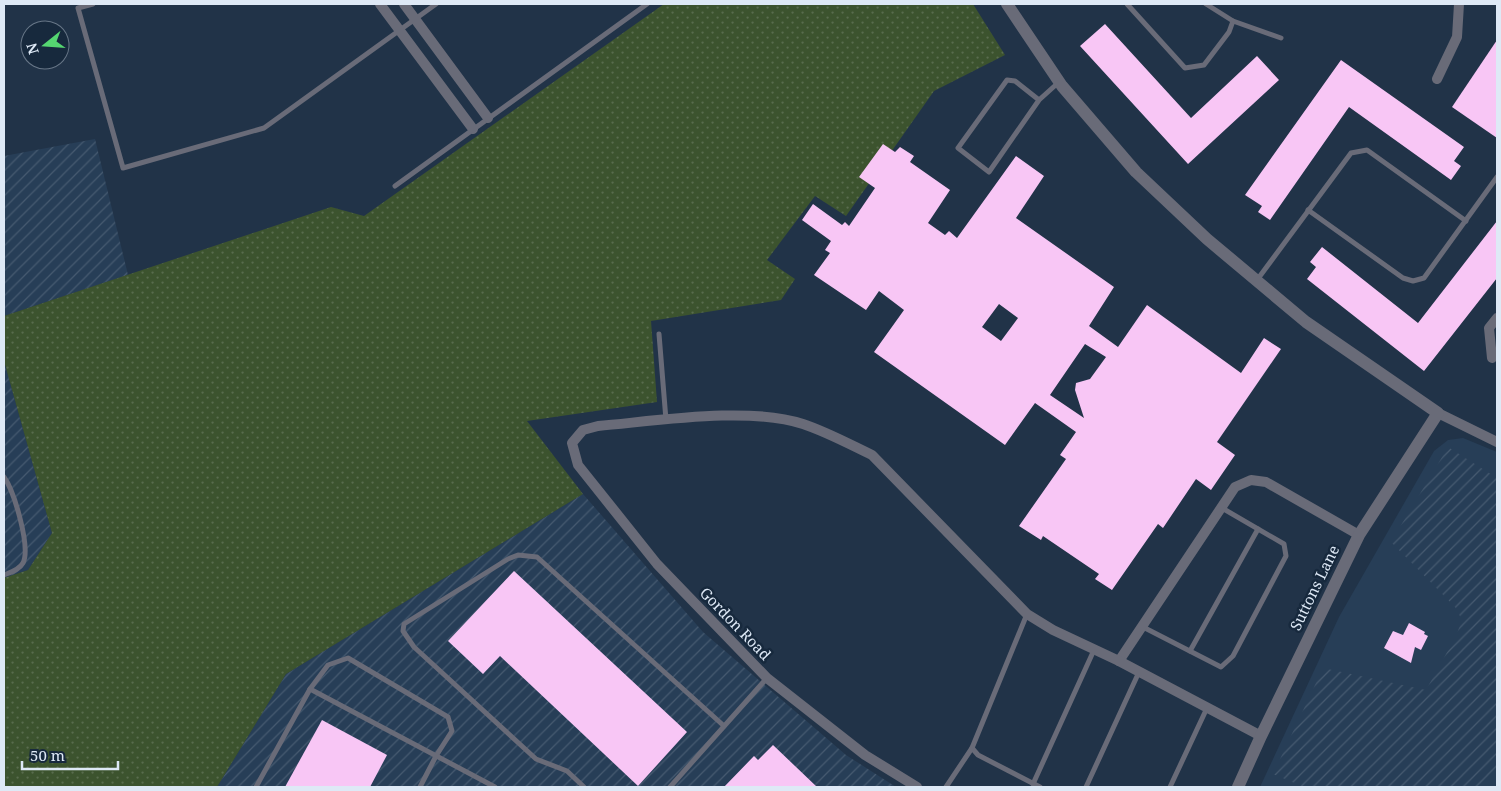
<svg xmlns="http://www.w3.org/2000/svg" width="1501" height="791" font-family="'Noto Serif',serif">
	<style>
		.built { fill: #273e57 }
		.industrial { fill: url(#industrial-furrows) }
		.park { fill: url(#park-dots) }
		.building { fill: #f8c6f5; fill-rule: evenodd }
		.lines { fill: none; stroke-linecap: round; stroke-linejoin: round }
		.service { stroke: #696b78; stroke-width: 5 }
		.minor { stroke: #696b78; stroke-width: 10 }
		.tertiary { stroke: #696b78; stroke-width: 12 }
		.labels { text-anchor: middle; stroke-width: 5; stroke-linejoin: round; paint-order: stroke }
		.street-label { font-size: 15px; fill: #dee9f6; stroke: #17293d }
	</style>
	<defs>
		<pattern id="industrial-furrows" width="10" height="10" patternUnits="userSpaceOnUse" patternTransform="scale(1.25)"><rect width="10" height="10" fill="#273e57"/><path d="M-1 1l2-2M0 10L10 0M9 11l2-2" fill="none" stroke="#465a70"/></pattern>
		<pattern id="park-dots" width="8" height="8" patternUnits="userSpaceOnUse" patternTransform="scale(1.25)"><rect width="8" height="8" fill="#3c532e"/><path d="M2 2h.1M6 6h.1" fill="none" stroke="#586c4d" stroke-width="1.8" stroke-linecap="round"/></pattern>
	</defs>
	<rect width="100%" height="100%" fill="#213348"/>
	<!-- built -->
	<path class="built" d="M 1463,438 L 1497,452 L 1497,787 L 1260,787 L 1339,617 L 1434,451 L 1448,440 Z"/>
	<!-- industrial -->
	<g class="industrial">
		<path d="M 95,139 L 128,275 L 4,316 L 4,156 Z"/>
		<path d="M 4,361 L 52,533 L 28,570 L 4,578 Z"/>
		<path d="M 1448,447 L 1497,478 L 1497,774 L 1486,787 L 1304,787 L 1273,774 L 1323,668 L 1426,690 L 1456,636 L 1462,620 L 1455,607 L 1391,542 Z"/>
		<path d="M 583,494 L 703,632 L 846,755 L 896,787 L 217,787 L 286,674 Z"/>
	</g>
	<!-- park -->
	<path class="park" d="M 664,4 L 973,4 L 1005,55 L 934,91 L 846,216 L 815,196 L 767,260 L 795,279 L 781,300 L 651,321 L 657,402 L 527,421 L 583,494 L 286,674 L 217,787 L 4,787 L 4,578 L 28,570 L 52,533 L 4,361 L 4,316 L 331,207 L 364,216 Z"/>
	<!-- building -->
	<g class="building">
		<path d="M 1105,24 L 1191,118 L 1257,56 L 1279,80 L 1188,164 L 1080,46 Z"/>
		<path d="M 1497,40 L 1497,138 L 1452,107 Z"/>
		<path d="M 1341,60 L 1464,147 L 1454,161 L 1461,166 L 1451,180 L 1349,107 L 1270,220 L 1258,212 L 1262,206 L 1245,195 Z"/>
		<path d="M 883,144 L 895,152 L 900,147 L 914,156 L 910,162 L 950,190 L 928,223 L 945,235 L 949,231 L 957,238 L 1016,156 L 1044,176 L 1016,218 L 1114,287 L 1089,326 L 1118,347 L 1147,305 L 1241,373 L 1264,338 L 1281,349 L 1217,442 L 1235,455 L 1211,490 L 1196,479 L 1163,528 L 1158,524 L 1112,590 L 1095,579 L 1099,574 L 1043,536 L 1041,540 L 1019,526 L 1066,459 L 1060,455 L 1076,432 L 1035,403 L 1005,445 L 874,352 L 904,310 L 879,291 L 866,310 L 814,275 L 830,253 L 825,250 L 831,241 L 802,220 L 813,204 L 842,225 L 845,222 L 849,226 L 875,188 L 859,177 ZM 999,304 L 1018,318 L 1001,341 L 982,327 ZM 1085,344 L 1106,357 L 1090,379 L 1076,383 L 1075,390 L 1084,418 L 1050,395 Z"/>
		<path d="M 1497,221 L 1497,278 L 1424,371 L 1307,279 L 1316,267 L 1310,262 L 1322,247 L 1418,323 Z"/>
		<path d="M 514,571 L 687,732 L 638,786 L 500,656 L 483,674 L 448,641 Z"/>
		<path d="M 1409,623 L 1425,632 L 1424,634 L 1428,636 L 1421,650 L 1415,647 L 1411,663 L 1384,648 L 1393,631 L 1403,635 Z"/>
		<path d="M 322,720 L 387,755 L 370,787 L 285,787 Z"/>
		<path d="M 773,745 L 817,787 L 724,787 L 754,756 L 758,760 Z"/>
	</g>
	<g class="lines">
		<!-- service -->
		<g class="service">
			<path d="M 93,4 L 78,8 L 123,168 L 264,128 L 436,4"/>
			<path d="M 1127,4 L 1185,68 L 1204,65 L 1229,32 L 1233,21 L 1206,4"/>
			<path d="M 1233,21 L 1281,38"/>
			<path d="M 1039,100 L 1015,81 L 1007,80 L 958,148 L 989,172 L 1039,100 L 1059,82"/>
			<path d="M 395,186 L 647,4"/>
			<path d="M 1308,210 L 1403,278 L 1413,281 L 1424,278 L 1497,177"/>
			<path d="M 1257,280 L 1351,153 L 1367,150 L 1466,221"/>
			<path d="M 659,334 L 666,420"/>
			<path d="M 4,477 C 14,491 31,547 23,563 C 19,570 11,572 4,575"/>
			<path d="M 1027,614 L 972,748 L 978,755 L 1040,787"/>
			<path d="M 1141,626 L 1221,667 L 1233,656 L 1286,556 L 1284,544 L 1222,508"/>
			<path d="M 1190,651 L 1258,529"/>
			<path d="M 310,689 L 328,665 L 348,658 L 448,717 L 452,731 L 436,756 L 420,787"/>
			<path d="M 1033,784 L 1094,650"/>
			<path d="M 256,787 L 310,689 L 495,787"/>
			<path d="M 584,787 L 567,771 L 536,759 L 414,647 L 403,631 L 404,624 L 508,559 L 518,555 L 537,557 L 724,726"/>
			<path d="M 670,787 L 767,678"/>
			<path d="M 946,787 L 972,748"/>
			<path d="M 1086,787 L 1139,672"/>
			<path d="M 1170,787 L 1207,708"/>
		</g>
		<!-- minor -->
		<g class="minor">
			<path d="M 380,4 L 473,129"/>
			<path d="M 404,4 L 488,118"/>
			<path d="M 1437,79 L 1457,37 L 1459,4"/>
			<path d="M 1492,358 L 1489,328 L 1497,318"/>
			<path d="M 1438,413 L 1497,442"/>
			<path d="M 1119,661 L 1235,487 L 1251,480 L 1266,482 L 1359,535"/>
			<path d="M 917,787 L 865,755 L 767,678 L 657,564 L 578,465 L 572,443 L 583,430 L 598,426 C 656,421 749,406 803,424 C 827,432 849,444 872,455 L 1027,614 L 1053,630 L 1119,661 L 1261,736"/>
		</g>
		<!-- tertiary -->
		<path class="tertiary" d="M 1007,4 L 1062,86 L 1136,172 L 1207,239 L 1306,322 L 1438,413 L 1359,535 L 1261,736 L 1238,787"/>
	</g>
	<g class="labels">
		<!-- street labels -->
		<g class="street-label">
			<text transform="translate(1315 588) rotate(-64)" y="5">Suttons Lane</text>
			<text transform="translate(735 624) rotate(46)" y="5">Gordon Road</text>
		</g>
	</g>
	<!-- border -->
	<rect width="1501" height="791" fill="none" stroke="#dee9f6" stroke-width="10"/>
	<!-- north arrow -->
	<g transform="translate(45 45) rotate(253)"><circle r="24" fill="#17293d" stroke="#677687"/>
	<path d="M0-4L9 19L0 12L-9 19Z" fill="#55d671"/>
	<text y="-8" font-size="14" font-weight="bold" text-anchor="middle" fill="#dee9f6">N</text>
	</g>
	<!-- scale -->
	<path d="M22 761v8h96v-8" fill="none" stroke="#dee9f6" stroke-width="2.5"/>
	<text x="30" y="761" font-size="15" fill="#dee9f6" stroke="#17293d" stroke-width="4" paint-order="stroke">50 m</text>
</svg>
